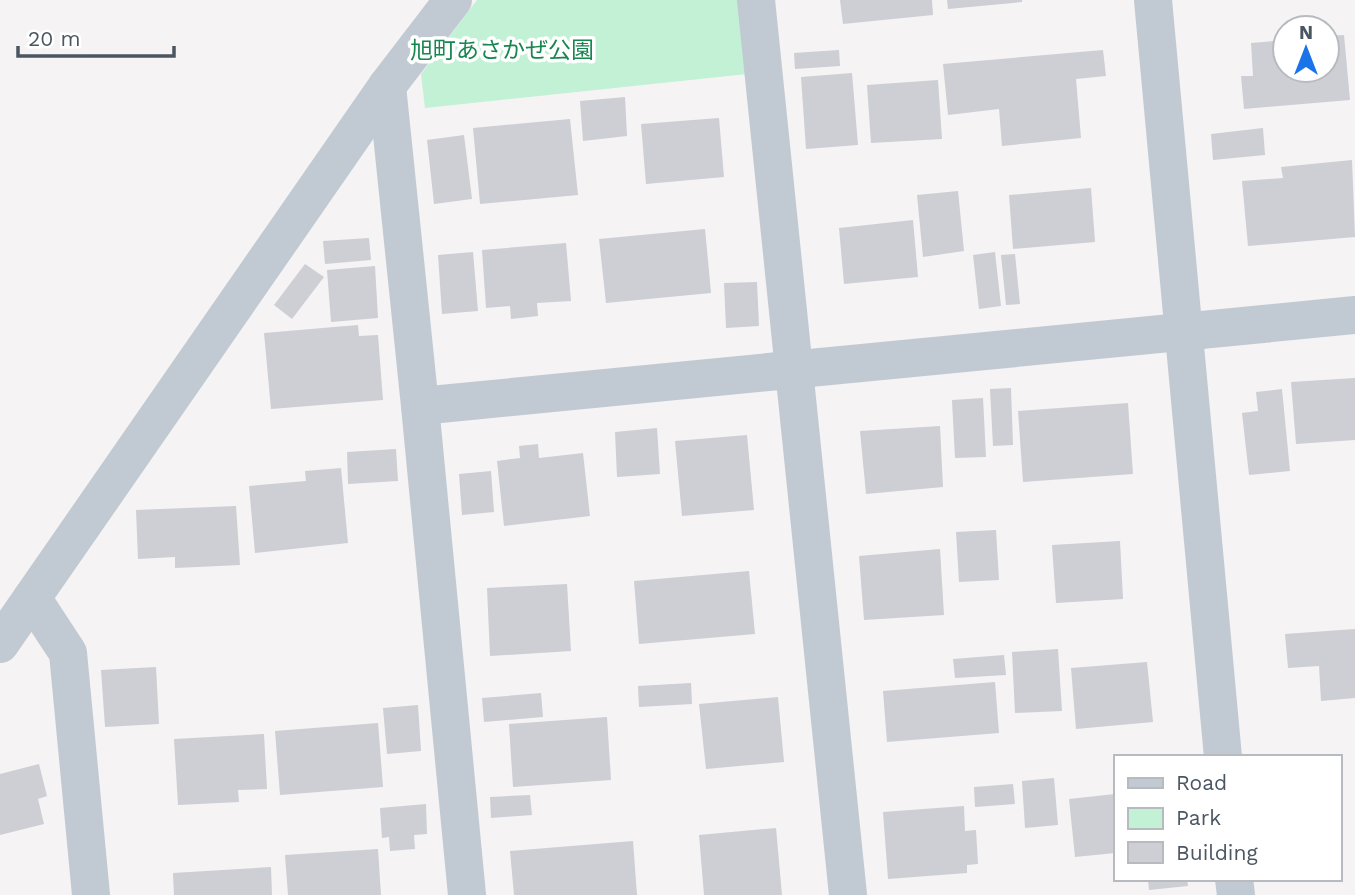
<svg xmlns="http://www.w3.org/2000/svg" width="1355" height="895" font-family="'Work Sans','Noto Sans JP',sans-serif">
	<style>
		.green { fill: #c3f1d5 }
		.building { fill: #cdcfd5 }
		.lines { fill: none; stroke-linecap: round; stroke-linejoin: round }
		.street { stroke: #c1cad2; stroke-width: 38 }
		.labels { text-anchor: middle; stroke-width: 7; stroke-linejoin: round; paint-order: stroke }
		.park-label { font-size: 23px; fill: #17864f; stroke: #fff }
	</style>
	<rect width="100%" height="100%" fill="#f5f3f3"/>
	<!-- green -->
	<path class="green" d="M 477,0 L 740,0 L 747,74 L 425,108 L 421,74 Z"/>
	<!-- building -->
	<g class="building">
		<path d="M 840,0 L 932,0 L 933,15 L 843,24 Z"/>
		<path d="M 947,0 L 1022,0 L 1022,2 L 948,9 Z"/>
		<path d="M 1344,35 L 1350,100 L 1244,109 L 1241,76 L 1253,76 L 1251,43 L 1285,40 L 1285,70 L 1327,70 L 1327,36 Z"/>
		<path d="M 839,50 L 840,66 L 795,69 L 794,53 Z"/>
		<path d="M 1103,50 L 1106,76 L 1076,79 L 1081,138 L 1002,146 L 999,109 L 948,115 L 943,64 Z"/>
		<path d="M 852,73 L 858,145 L 806,149 L 801,77 Z"/>
		<path d="M 938,80 L 942,139 L 871,143 L 867,85 Z"/>
		<path d="M 625,97 L 627,136 L 583,141 L 580,101 Z"/>
		<path d="M 719,118 L 724,177 L 646,184 L 641,124 Z"/>
		<path d="M 570,119 L 578,195 L 480,204 L 473,128 Z"/>
		<path d="M 1263,128 L 1265,155 L 1213,160 L 1211,134 Z"/>
		<path d="M 464,135 L 472,199 L 434,204 L 427,140 Z"/>
		<path d="M 1352,160 L 1355,237 L 1248,246 L 1242,181 L 1283,178 L 1281,167 Z"/>
		<path d="M 1091,188 L 1095,242 L 1013,249 L 1009,195 Z"/>
		<path d="M 958,191 L 964,251 L 923,257 L 917,195 Z"/>
		<path d="M 913,220 L 918,277 L 844,284 L 839,228 Z"/>
		<path d="M 705,229 L 711,293 L 606,303 L 599,239 Z"/>
		<path d="M 369,238 L 371,260 L 325,264 L 323,241 Z"/>
		<path d="M 566,243 L 571,301 L 537,303 L 538,316 L 511,319 L 510,306 L 486,308 L 482,250 Z"/>
		<path d="M 473,252 L 478,311 L 442,314 L 438,255 Z"/>
		<path d="M 995,252 L 1001,306 L 979,309 L 973,255 Z"/>
		<path d="M 1015,254 L 1020,304 L 1006,305 L 1001,255 Z"/>
		<path d="M 305,264 L 324,277 L 292,319 L 274,305 Z"/>
		<path d="M 375,266 L 378,318 L 331,322 L 327,270 Z"/>
		<path d="M 757,282 L 759,326 L 726,328 L 724,283 Z"/>
		<path d="M 358,325 L 359,336 L 378,335 L 383,400 L 271,409 L 264,333 Z"/>
		<path d="M 1355,378 L 1355,440 L 1296,444 L 1291,382 Z"/>
		<path d="M 1011,388 L 1013,445 L 993,446 L 990,389 Z"/>
		<path d="M 1282,389 L 1290,471 L 1249,475 L 1242,413 L 1258,411 L 1256,392 Z"/>
		<path d="M 983,398 L 986,457 L 955,458 L 952,400 Z"/>
		<path d="M 1128,403 L 1133,474 L 1023,482 L 1018,411 Z"/>
		<path d="M 940,426 L 943,487 L 866,494 L 860,431 Z"/>
		<path d="M 657,428 L 660,474 L 617,477 L 615,432 Z"/>
		<path d="M 747,435 L 754,510 L 682,516 L 675,441 Z"/>
		<path d="M 538,444 L 539,458 L 583,453 L 590,516 L 504,526 L 497,461 L 520,458 L 519,446 Z"/>
		<path d="M 396,449 L 398,481 L 348,484 L 347,452 Z"/>
		<path d="M 341,468 L 348,543 L 255,553 L 249,486 L 306,481 L 305,471 Z"/>
		<path d="M 491,471 L 494,512 L 462,515 L 459,474 Z"/>
		<path d="M 236,506 L 240,565 L 175,568 L 175,557 L 138,559 L 136,510 Z"/>
		<path d="M 996,530 L 999,580 L 959,582 L 956,532 Z"/>
		<path d="M 1120,541 L 1123,599 L 1056,603 L 1052,545 Z"/>
		<path d="M 940,549 L 944,615 L 864,620 L 859,556 Z"/>
		<path d="M 749,571 L 755,634 L 639,644 L 634,581 Z"/>
		<path d="M 567,584 L 571,651 L 490,656 L 487,588 Z"/>
		<path d="M 1355,629 L 1355,698 L 1321,701 L 1319,666 L 1288,668 L 1285,634 Z"/>
		<path d="M 1058,649 L 1062,711 L 1015,713 L 1012,652 Z"/>
		<path d="M 1004,655 L 1006,675 L 955,678 L 953,659 Z"/>
		<path d="M 1147,662 L 1153,722 L 1076,729 L 1071,668 Z"/>
		<path d="M 156,667 L 159,724 L 105,727 L 101,670 Z"/>
		<path d="M 995,682 L 999,733 L 887,742 L 883,691 Z"/>
		<path d="M 691,683 L 692,704 L 639,707 L 638,686 Z"/>
		<path d="M 541,693 L 543,717 L 484,722 L 482,698 Z"/>
		<path d="M 778,697 L 784,762 L 706,769 L 699,704 Z"/>
		<path d="M 418,705 L 421,751 L 387,754 L 383,708 Z"/>
		<path d="M 607,717 L 611,780 L 513,787 L 509,724 Z"/>
		<path d="M 378,723 L 383,787 L 280,795 L 275,731 Z"/>
		<path d="M 264,734 L 267,789 L 238,790 L 239,802 L 178,805 L 174,739 Z"/>
		<path d="M 39,764 L 47,796 L 38,799 L 44,824 L 0,835 L 0,774 Z"/>
		<path d="M 1054,778 L 1058,825 L 1025,828 L 1022,781 Z"/>
		<path d="M 1013,784 L 1015,804 L 975,807 L 974,787 Z"/>
		<path d="M 1115,794 L 1115,853 L 1075,857 L 1069,799 Z"/>
		<path d="M 530,795 L 532,815 L 491,818 L 490,797 Z"/>
		<path d="M 426,804 L 427,834 L 414,835 L 415,849 L 390,851 L 389,837 L 382,838 L 380,808 Z"/>
		<path d="M 964,806 L 965,831 L 976,830 L 978,864 L 967,865 L 967,873 L 888,879 L 883,812 Z"/>
		<path d="M 776,828 L 782,895 L 704,895 L 699,835 Z"/>
		<path d="M 633,841 L 637,895 L 514,895 L 510,851 Z"/>
		<path d="M 378,849 L 381,895 L 288,895 L 285,855 Z"/>
		<path d="M 271,867 L 272,895 L 174,895 L 173,873 Z"/>
		<path d="M 1148,879 L 1187,879 L 1188,886 L 1149,890 Z"/>
	</g>
	<g class="lines">
		<!-- street -->
		<g class="street">
			<path d="M 756,0 L 848,895"/>
			<path d="M 1153,0 L 1223,757"/>
			<path d="M 387,86 L 420,406 L 467,895"/>
			<path d="M 420,406 L 1355,315"/>
			<path d="M 32,598 L 68,653 L 91,895"/>
			<path d="M 0,644 L 387,86 L 453,0"/>
			<path d="M 1234,879 L 1236,895"/>
		</g>
	</g>
	<g class="labels">
		<!-- park labels -->
		<g class="park-label">
			<text x="502" y="58">旭町あさかぜ公園</text>
		</g>
	</g>
	<!-- legend -->
	<rect x="1114" y="755" width="228" height="126" fill="#ffffff" stroke="#b7bbc0" stroke-width="2"/>
	<rect x="1128" y="778" width="35" height="10" fill="#c1cad2" stroke="#b7bbc0" stroke-width="2"/>
	<text x="1176" y="790" font-size="21" fill="#4a5661">Road</text>
	<rect x="1128" y="808" width="35" height="21" fill="#c3f1d5" stroke="#b7bbc0" stroke-width="2"/>
	<text x="1176" y="825" font-size="21" fill="#4a5661">Park</text>
	<rect x="1128" y="842" width="35" height="21" fill="#cdcfd5" stroke="#b7bbc0" stroke-width="2"/>
	<text x="1176" y="860" font-size="21" fill="#4a5661">Building</text>
	<!-- north arrow -->
	<g transform="translate(1306 49)"><circle r="33" fill="#ffffff" stroke="#b7bbc0" stroke-width="2"/>
	<path d="M0-5L12 26L0 18L-12 26Z" fill="#1a73e8"/>
	<text y="-10" font-size="19" font-weight="bold" text-anchor="middle" fill="#4a5661">N</text>
	</g>
	<!-- scale -->
	<path d="M18 46v10h156v-10" fill="none" stroke="#4a5661" stroke-width="3.5"/>
	<text x="28" y="46" font-size="21" fill="#4a5661" stroke="#ffffff" stroke-width="5" paint-order="stroke">20 m</text>
</svg>
